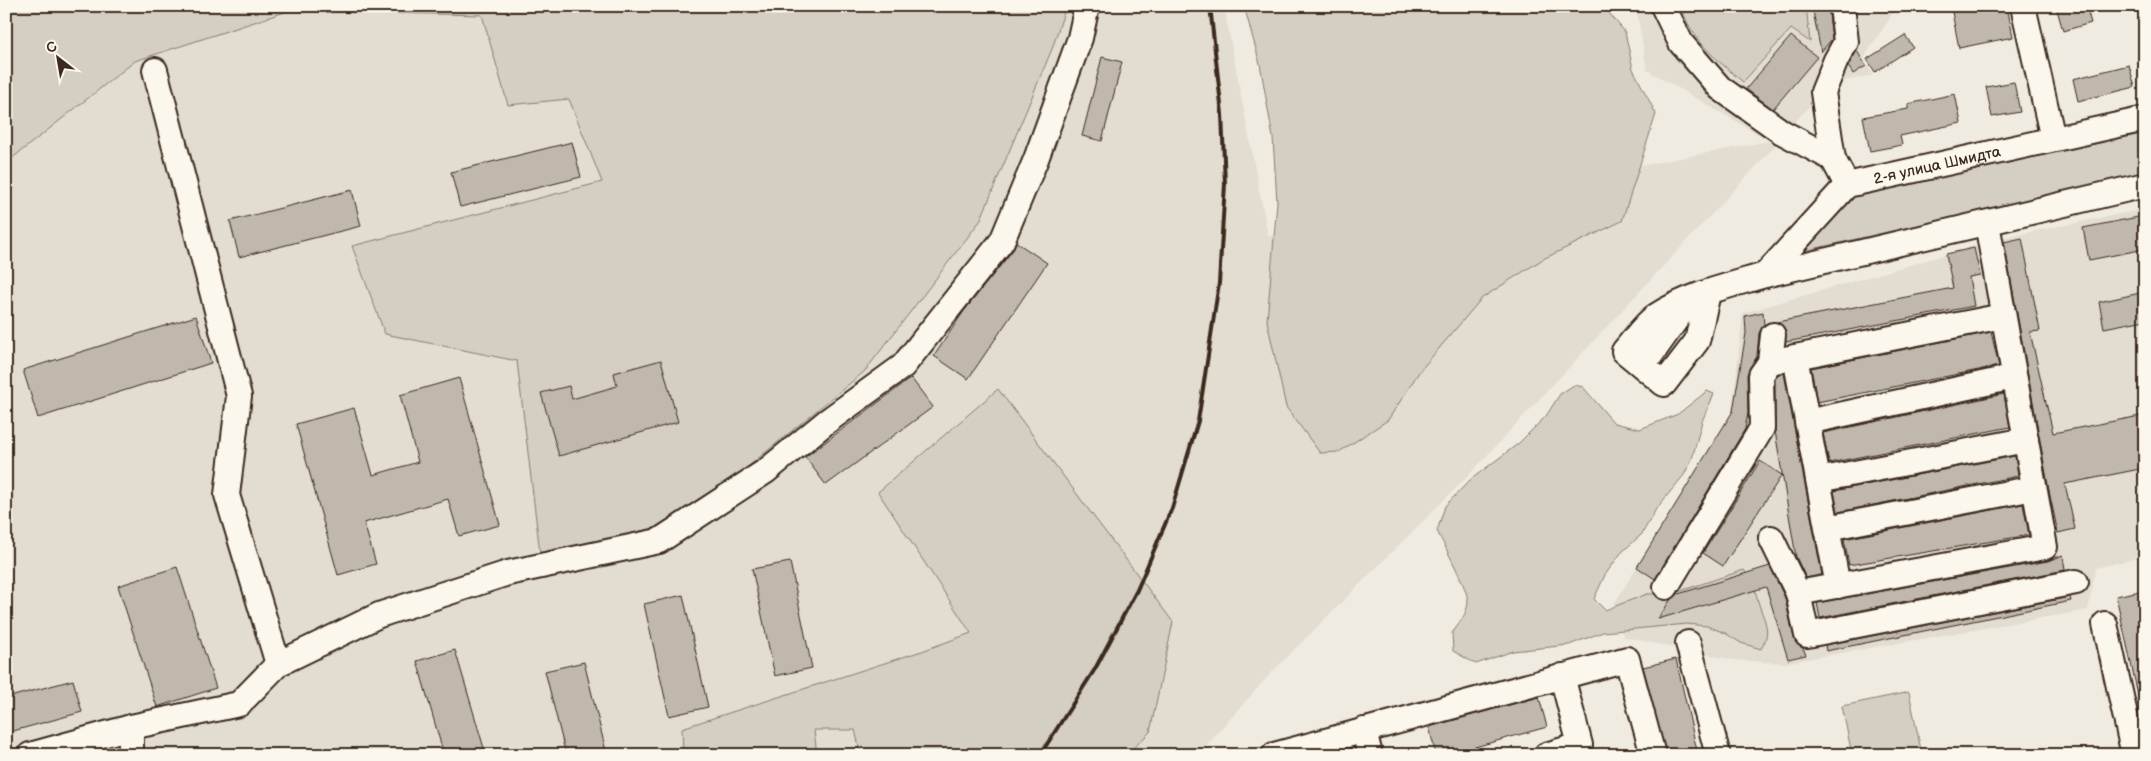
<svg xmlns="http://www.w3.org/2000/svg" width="2151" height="761" font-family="'Balsamiq Sans',sans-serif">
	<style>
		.built { fill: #e2dcd1 }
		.green { fill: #d5cec3; stroke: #887c70 }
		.building { fill: #c0b8ad; stroke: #3b2a1e }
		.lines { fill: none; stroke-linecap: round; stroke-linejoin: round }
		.minor-casing { stroke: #3b2a1e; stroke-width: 28 }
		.minor { stroke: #fbf7ec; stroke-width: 24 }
		.rail { stroke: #3b2a1e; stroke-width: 4 }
		.labels { text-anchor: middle; stroke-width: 5; stroke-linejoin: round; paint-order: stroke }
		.street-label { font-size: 15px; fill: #3b2a1e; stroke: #fbf7ec }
	</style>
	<rect width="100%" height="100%" fill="#f0ebe0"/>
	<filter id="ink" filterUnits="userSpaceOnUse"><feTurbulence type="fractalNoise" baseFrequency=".02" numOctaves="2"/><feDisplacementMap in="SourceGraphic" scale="10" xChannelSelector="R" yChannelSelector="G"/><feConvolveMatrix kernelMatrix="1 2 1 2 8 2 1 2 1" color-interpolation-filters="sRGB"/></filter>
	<g filter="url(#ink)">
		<!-- built -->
		<g class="built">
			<path d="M 6,6 L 1224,6 L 1268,236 L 1770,141 L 1647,70 L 1636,6 L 1897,7 L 1864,58 L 1873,75 L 1839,82 L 1823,92 L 1791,126 L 1772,141 L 1776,145 L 1466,478 L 1271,673 L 1198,755 L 6,755 Z"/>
			<path d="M 2145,209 L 2145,556 L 2096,568 L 2088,610 L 1784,663 L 1733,660 L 1624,637 L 1614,604 L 1732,412 L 1743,313 L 2010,236 Z"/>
		</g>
		<!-- green -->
		<g class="green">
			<path d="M 6,6 L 1066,6 L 1052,49 L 980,221 L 865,371 L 745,469 L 654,528 L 540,553 L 517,361 L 385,334 L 352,246 L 602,182 L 569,99 L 508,105 L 482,15 L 288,11 L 135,61 L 6,163 Z"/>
			<path d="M 1244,6 L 1603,6 L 1625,32 L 1633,69 L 1656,114 L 1622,221 L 1543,259 L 1482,298 L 1419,372 L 1388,420 L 1339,452 L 1320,453 L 1286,407 L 1267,321 L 1277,202 L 1273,138 L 1260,64 Z"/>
			<path d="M 1681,6 L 1806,6 L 1810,42 L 1791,29 L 1743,82 C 1717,60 1691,40 1681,6 Z"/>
			<path d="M 2145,133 L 2145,174 L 1799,252 L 1855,196 Z"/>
			<path d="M 1574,385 L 1583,387 L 1614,423 L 1640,429 L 1678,414 L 1707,391 L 1714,394 L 1702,421 L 1692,459 L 1684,475 L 1656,509 L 1642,534 L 1621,553 L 1605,575 L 1594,599 L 1605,610 L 1647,594 L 1674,593 L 1744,570 C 1756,584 1753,584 1758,601 C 1763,620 1773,629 1761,649 L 1741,643 L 1725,633 L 1707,626 L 1687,624 L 1603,632 L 1569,645 L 1513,651 L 1476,664 L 1453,651 L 1452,633 C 1459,624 1467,614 1468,602 C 1468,589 1444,545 1437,531 L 1445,506 L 1470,480 L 1519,443 L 1546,416 L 1560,394 Z"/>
			<path d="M 998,389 L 1173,622 L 1150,732 L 1126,755 L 861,755 L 855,730 L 814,730 L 817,755 L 683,755 L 682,728 L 922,651 L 971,633 L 878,492 Z"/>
			<path d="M 1909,692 L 1922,755 L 1852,755 L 1842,706 Z"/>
		</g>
		<!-- building -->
		<g class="building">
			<path d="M 1812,6 L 1828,6 L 1832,39 L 1821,52 Z"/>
			<path d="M 1984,6 L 2007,6 L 2013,37 L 1959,48 L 1952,12 Z"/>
			<path d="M 2056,6 L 2086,6 L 2091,23 L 2063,31 Z"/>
			<path d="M 1905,35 L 1913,47 L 1875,72 L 1867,59 Z"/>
			<path d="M 1791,36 L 1817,57 L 1773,109 L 1746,89 Z"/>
			<path d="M 1857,51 L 1866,66 L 1853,74 L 1848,66 Z"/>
			<path d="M 1102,57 L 1122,62 L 1102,141 L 1082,136 Z"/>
			<path d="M 2129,65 L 2135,87 L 2078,101 L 2073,79 Z"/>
			<path d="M 2014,82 L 2020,112 L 1992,117 L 1986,87 Z"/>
			<path d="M 1955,94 L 1961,123 L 1900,136 L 1902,145 L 1870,151 L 1863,117 L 1908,109 L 1908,104 Z"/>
			<path d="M 572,142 L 581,177 L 460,207 L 451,172 Z"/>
			<path d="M 352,190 L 361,226 L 239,257 L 230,221 Z"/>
			<path d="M 2143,216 L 2145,249 L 2089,260 L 2083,228 Z"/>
			<path d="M 2022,238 L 2040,331 L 2030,332 L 2053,433 L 2145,415 L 2145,468 L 2065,484 L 2075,529 L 2058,533 L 2050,496 L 2004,242 Z"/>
			<path d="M 1016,242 L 1047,263 L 968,379 L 934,356 L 964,311 L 1013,250 Z"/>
			<path d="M 1974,248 L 1980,275 L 1969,277 L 1974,306 L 1786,342 L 1785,329 L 1777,322 L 1953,288 L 1946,254 Z"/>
			<path d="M 2145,292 L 2145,320 L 2104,328 L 2099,302 Z"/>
			<path d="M 1763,312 L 1764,325 L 1759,333 L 1757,357 L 1750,367 L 1747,375 L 1748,413 L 1745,429 L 1655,579 L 1637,567 L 1733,411 L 1746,333 L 1745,316 Z"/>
			<path d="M 196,316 L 211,363 L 38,418 L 23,370 Z"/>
			<path d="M 1991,332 L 1999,366 L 1817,402 L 1811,368 Z"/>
			<path d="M 661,360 L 678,422 L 559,456 L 541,393 L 569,386 L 572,399 L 617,386 L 614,373 Z"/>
			<path d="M 1784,373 L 1822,575 L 1806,578 L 1796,557 L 1775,431 L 1775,379 L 1778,374 Z"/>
			<path d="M 459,378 L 500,525 L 459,536 L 448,499 L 364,523 L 376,564 L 338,575 L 296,424 L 354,408 L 373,475 L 418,462 L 400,395 Z"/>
			<path d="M 911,378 L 933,407 L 826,485 L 805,457 Z"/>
			<path d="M 2004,394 L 2010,427 L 1829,463 L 1823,433 Z"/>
			<path d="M 2015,456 L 2018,476 L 1838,512 L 1834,491 Z"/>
			<path d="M 1760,461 L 1782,475 L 1723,566 L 1703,553 Z"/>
			<path d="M 2023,504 L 2029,535 L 1849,565 L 1844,539 Z"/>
			<path d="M 2063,555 L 2065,570 L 1820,618 L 1817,603 L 2048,561 Z"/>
			<path d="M 790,562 L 812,668 L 775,676 L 752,569 Z"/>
			<path d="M 1770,566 L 1785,598 L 1794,638 L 1797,644 L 1803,648 L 1806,655 L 1788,659 L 1766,587 L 1658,619 L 1671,599 L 1678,594 Z"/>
			<path d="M 177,567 L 216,688 L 157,707 L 118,586 Z"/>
			<path d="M 2145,590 L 2145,698 L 2139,699 L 2116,596 Z"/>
			<path d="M 683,595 L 708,707 L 669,716 L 644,604 Z"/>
			<path d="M 2070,597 L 2071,601 L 1826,651 L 1825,645 Z"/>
			<path d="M 455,650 L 486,755 L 444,755 L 417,661 Z"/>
			<path d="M 1676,659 L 1698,755 L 1666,755 L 1643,667 Z"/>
			<path d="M 584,662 L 607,755 L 566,755 L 545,671 Z"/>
			<path d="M 73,680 L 82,712 L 6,733 L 6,698 Z"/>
			<path d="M 1539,697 L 1547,727 L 1446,755 L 1436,755 L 1429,727 Z"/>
		</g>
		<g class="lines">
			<!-- minor casing -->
			<g class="minor-casing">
				<g id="minor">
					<path d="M 1663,6 L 1681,43 L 1720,88 L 1782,132 L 1833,159 L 1847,185"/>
					<path d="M 2023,6 L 2053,139"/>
					<path d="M 155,70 L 239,396 L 227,495 L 278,664"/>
					<path d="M 1833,159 L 1823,92 L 1836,60 L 1846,42 L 1842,6"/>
					<path id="s1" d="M 1765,275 L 1847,185 L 2145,119"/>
					<path d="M 1708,293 L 1697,341 L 1664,384 L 1624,351 C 1634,340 1644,324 1656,316 C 1688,295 1728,286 1765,275 L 2145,185"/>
					<path d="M 1795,357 L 1838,586"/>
					<path d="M 1770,362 L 2003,316"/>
					<path d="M 1643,366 L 1690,300"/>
					<path d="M 1807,422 L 2014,377"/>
					<path d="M 1818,480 L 2026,440"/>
					<path d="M 1827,528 L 2034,488"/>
					<path d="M 1771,538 L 1798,593 L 2045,547 L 1987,223"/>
					<path d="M 1666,587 L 1762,428 L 1761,375 L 1770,362 L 1773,335"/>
					<path d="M 1798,593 L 1807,635 L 2076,582"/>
					<path d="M 2105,624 L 2134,755"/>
					<path d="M 1688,643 L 1718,755"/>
					<path d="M 1364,730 L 1370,755"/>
					<path d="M 30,755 L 131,727 L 239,704 L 278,664 L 379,615 L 508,573 L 659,541 L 766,471 L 826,422 L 903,366 L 1002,241 L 1036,159 L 1080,38 L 1087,6"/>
					<path d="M 131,755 L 131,727"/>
					<path d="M 1274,755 L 1627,659 L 1653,755"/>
					<path d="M 1546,755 L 1580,745 L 1562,676"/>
				</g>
			</g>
			<!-- minor -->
			<use href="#minor" class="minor"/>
			<!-- rail -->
			<path class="rail" d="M 1040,755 L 1095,669 L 1137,590 L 1172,508 L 1198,421 L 1219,283 L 1225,184 L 1222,114 L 1210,6"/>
		</g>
	</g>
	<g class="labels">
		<!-- street labels -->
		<g class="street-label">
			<text dy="5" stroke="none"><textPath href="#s1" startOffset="214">2-я улица Шмидта</textPath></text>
		</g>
	</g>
	<!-- margin -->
	<rect width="2151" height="761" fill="none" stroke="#fbf7ec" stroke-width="25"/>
	<rect x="12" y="12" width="2126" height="736" fill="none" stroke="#3b2a1e" stroke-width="2" filter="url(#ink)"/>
	<!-- north arrow -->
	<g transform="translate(58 58) rotate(329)" stroke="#fbf7ec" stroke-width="4" paint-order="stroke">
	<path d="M0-4L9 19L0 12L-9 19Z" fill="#3b2a1e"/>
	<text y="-8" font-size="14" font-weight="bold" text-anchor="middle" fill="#3b2a1e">С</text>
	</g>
</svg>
